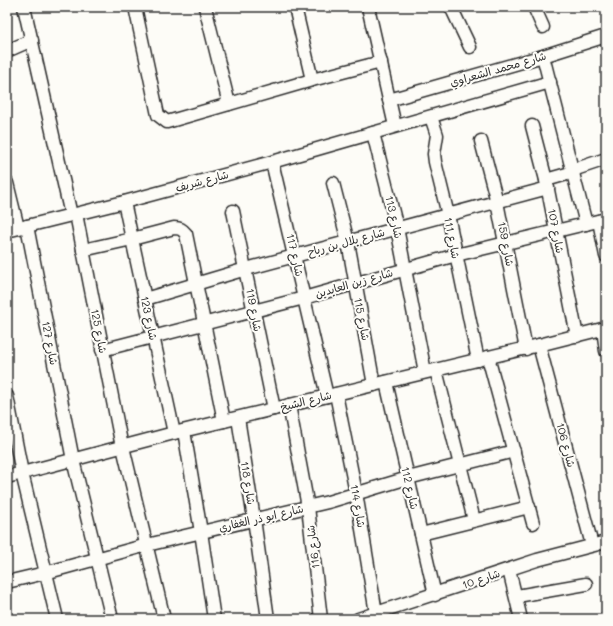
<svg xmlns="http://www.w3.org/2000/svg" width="613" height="626" font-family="Mali,'Playpen Sans Arabic',sans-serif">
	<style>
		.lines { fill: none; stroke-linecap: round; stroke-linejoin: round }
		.minor-casing { stroke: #2b2b2b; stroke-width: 15 }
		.minor { stroke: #fdfcf7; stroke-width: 12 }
		.labels { text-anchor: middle; stroke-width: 4; stroke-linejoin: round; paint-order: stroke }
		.street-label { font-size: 11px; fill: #2b2b2b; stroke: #fdfcf7 }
	</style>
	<rect width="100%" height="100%" fill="#fdfcf7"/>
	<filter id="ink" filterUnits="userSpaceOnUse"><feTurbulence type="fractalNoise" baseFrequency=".025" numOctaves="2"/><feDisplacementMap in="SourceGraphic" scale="8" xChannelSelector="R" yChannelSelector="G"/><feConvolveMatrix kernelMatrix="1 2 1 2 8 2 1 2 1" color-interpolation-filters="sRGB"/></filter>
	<g filter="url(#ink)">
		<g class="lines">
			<!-- minor casing -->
			<g class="minor-casing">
				<g id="minor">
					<path d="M 24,7 L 71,215"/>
					<path d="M 135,7 L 158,115 L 167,122 L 312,80 L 381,62"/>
					<path d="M 205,7 L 229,104"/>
					<path d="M 295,7 L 312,80"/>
					<path d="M 368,7 L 395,126"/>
					<path d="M 451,7 L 470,47"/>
					<path d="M 534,7 L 543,27"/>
					<path d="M 7,51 L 32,40"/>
					<path d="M 543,56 L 586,224"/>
					<path d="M 389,100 L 543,56 L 606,36"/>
					<path d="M 431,117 L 437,135 L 434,154 L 435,162 L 448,215 L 478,360"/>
					<path d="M 532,126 L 546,180 L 577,336"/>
					<path d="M 373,133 L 397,228 L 425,372"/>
					<path d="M 481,141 L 497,202 L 526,349"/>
					<path d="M 272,162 L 327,396"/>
					<path d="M 573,170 L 606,159"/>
					<path d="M 546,180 L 574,172"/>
					<path d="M 7,183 L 18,228"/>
					<path d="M 333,183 L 348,242 L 374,385"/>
					<path d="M 124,202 L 174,433"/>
					<path d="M 233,211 L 274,409"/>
					<path d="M 76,214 L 122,447"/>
					<path d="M 599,221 L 606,256"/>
					<path d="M 27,226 L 73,460 L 112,619"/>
					<path d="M 7,231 L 124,202 L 272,162 L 550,82"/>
					<path d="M 83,250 L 132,239 L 174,228 C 180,228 182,229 186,234 L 224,421"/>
					<path d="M 145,299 L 246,269 L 548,188"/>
					<path d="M 603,329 L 606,351"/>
					<path d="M 539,345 L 592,545"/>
					<path d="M 102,350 L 304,298 L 456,255 L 606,219"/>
					<path d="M 488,357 L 533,523"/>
					<path d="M 436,370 L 474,520"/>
					<path d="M 386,382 L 435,595"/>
					<path d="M 336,394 L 356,493 L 377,619"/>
					<path d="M 7,396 L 22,473 L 57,619"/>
					<path d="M 289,405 L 308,507 L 321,619"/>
					<path d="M 238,418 L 254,519 L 268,619"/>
					<path d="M 184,431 L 201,532 L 214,619"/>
					<path d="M 123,447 L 164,619"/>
					<path d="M 7,477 L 174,433 L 539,345 L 606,328"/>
					<path d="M 421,534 L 529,507"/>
					<path d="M 509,570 L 521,619"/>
					<path d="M 7,582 L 45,573 L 147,545 L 328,502 L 408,478 L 514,451"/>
					<path d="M 517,596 L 586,584"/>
					<path d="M 358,619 L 537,560 L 606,542"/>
				</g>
			</g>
			<!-- minor -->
			<use href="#minor" class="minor"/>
		</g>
	</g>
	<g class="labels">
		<!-- street labels -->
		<g class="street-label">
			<text transform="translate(498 69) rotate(-16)" y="4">شارع محمد الشعراوي</text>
			<text transform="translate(202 181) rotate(-15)" y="4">شارع شريف</text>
			<text transform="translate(394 217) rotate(77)" y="4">شارع 113</text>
			<text transform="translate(556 231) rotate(79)" y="4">شارع 107</text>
			<text transform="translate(452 238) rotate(79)" y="4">شارع 111</text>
			<text transform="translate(346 242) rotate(-15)" y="4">شارع بلال بن رباح</text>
			<text transform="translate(506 244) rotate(79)" y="4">شارع 159</text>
			<text transform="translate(295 255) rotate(77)" y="4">شارع 117</text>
			<text transform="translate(354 283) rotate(-16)" y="4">شارع زين العابدين</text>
			<text transform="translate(254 310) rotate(79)" y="4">شارع 119</text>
			<text transform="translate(149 318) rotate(78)" y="4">شارع 123</text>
			<text transform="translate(362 319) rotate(79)" y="4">شارع 115</text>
			<text transform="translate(99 331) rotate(79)" y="4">شارع 125</text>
			<text transform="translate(50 343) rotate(79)" y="4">شارع 127</text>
			<text transform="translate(306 401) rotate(-14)" y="4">شارع الشيخ</text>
			<text transform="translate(566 445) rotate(75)" y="4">شارع 106</text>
			<text transform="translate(248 483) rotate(81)" y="4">شارع 118</text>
			<text transform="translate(410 488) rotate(77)" y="4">شارع 112</text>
			<text transform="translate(358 506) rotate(80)" y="4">شارع 114</text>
			<text transform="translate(261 518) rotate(-13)" y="4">شارع ابو ذر الغفاري</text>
			<text transform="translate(313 547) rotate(-97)" y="4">شارع 116</text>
			<text transform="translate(481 579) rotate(-19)" y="4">شارع 10</text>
		</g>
	</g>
	<!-- margin -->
	<rect width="613" height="626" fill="none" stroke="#fdfcf7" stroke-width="24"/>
	<rect x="12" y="12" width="589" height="602" fill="none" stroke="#2b2b2b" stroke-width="1.5" filter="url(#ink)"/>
</svg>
